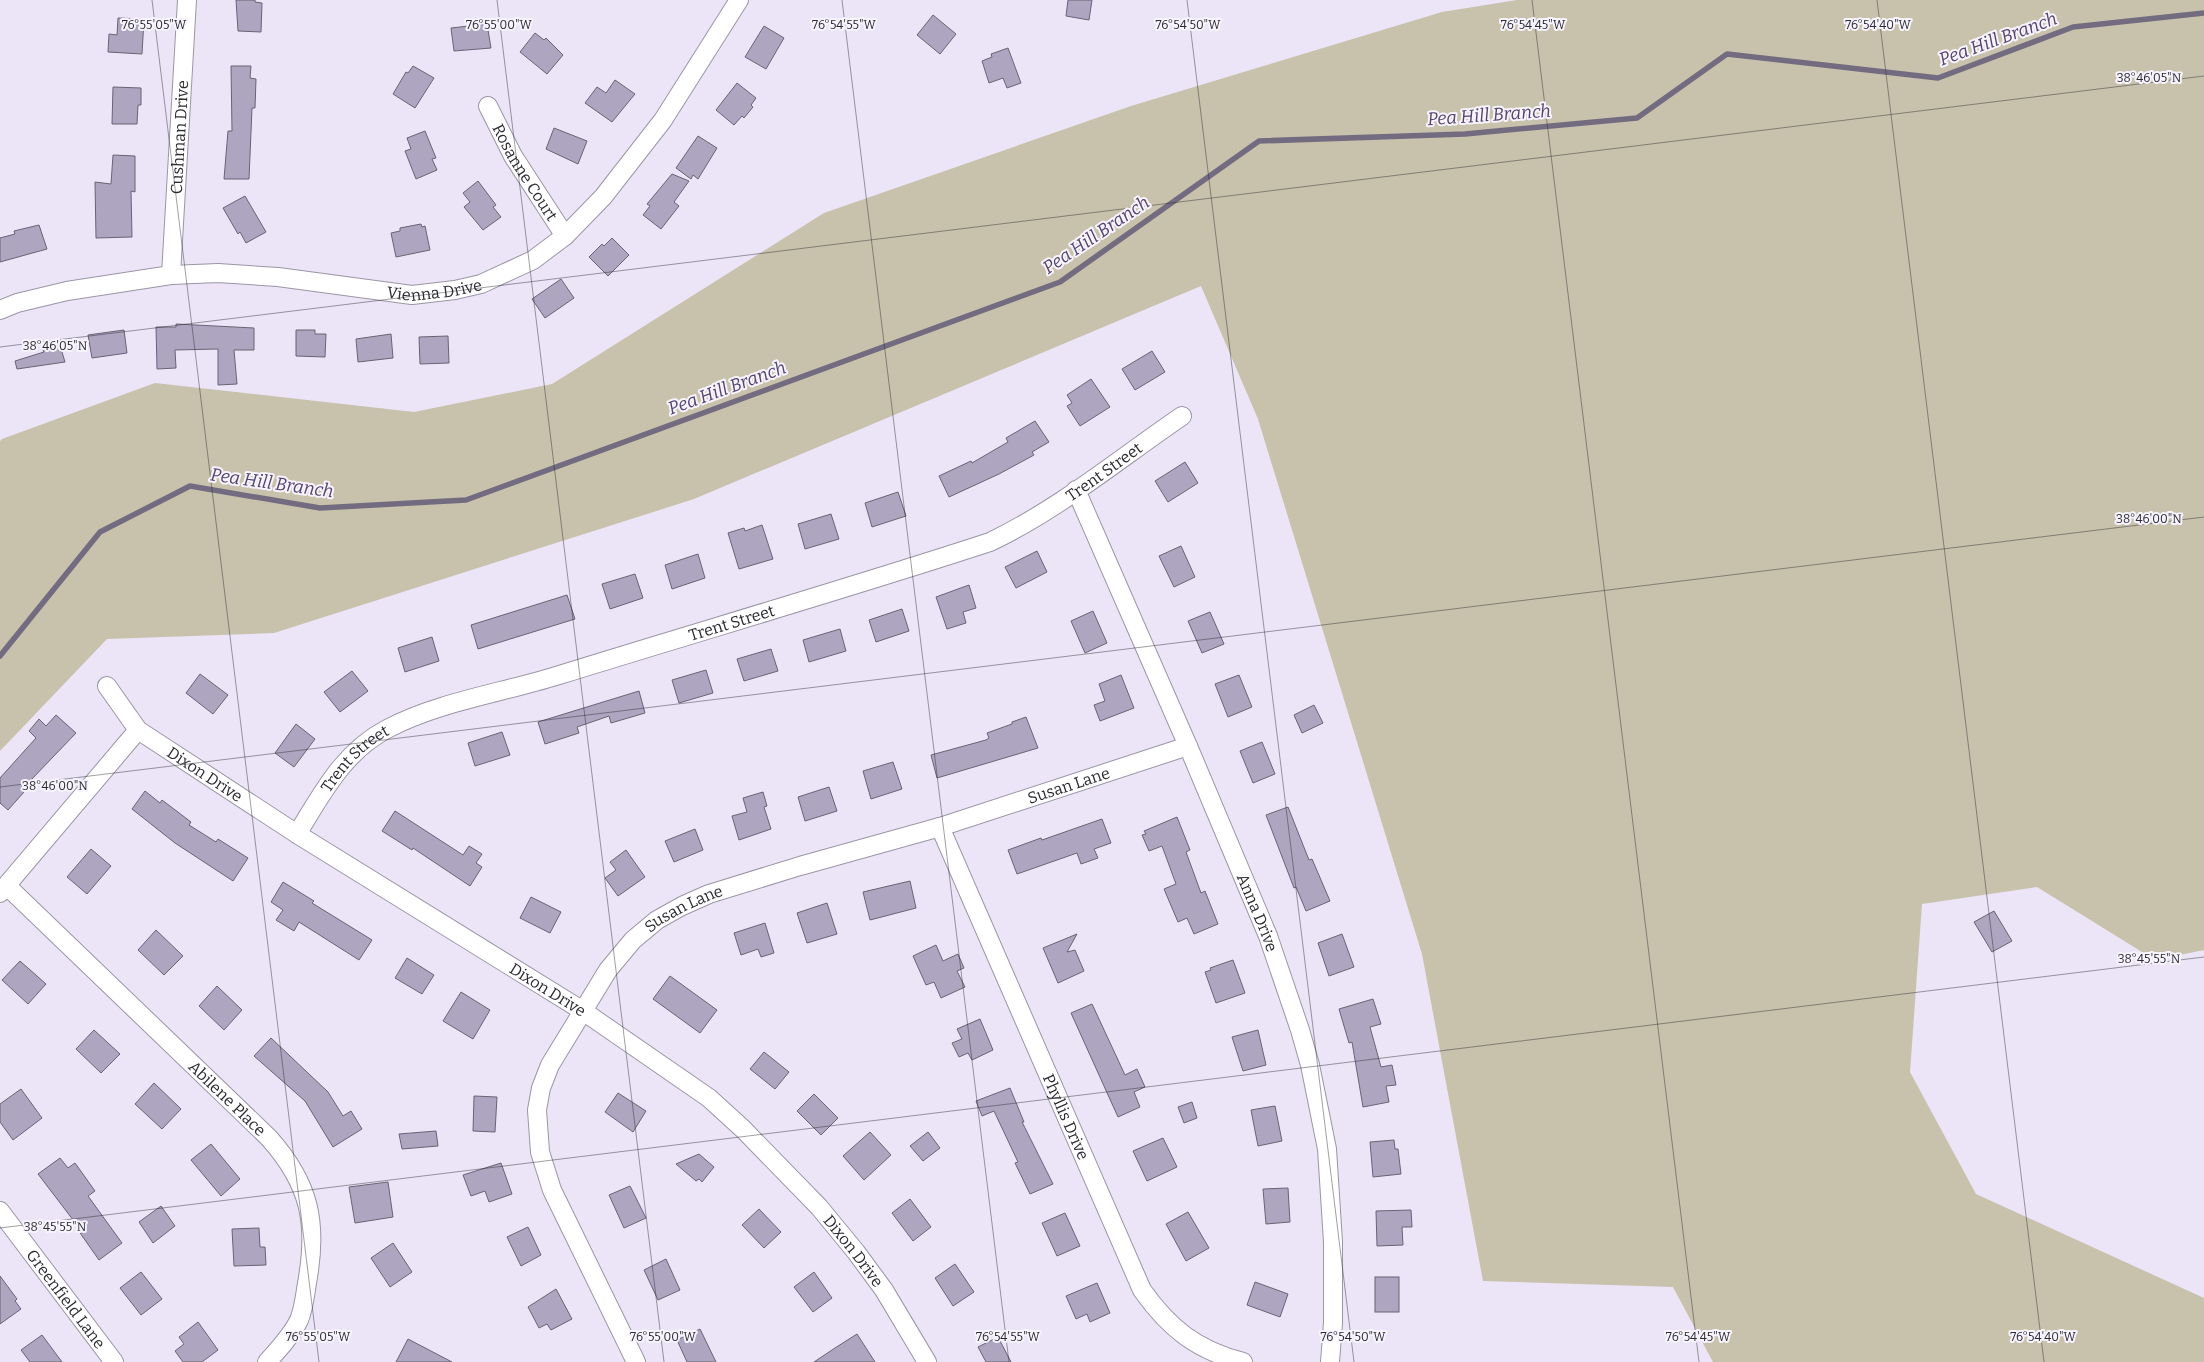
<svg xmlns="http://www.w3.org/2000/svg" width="2204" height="1362" font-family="Bitter,serif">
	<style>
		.green { fill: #c8c1ac }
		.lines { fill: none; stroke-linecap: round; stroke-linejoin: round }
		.stream { stroke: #736c81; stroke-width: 5.5 }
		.building { fill: #aea5c1; stroke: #696473 }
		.street-casing { stroke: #9b95a5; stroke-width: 20 }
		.street { stroke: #fff; stroke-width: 18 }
		.ticks { fill: none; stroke: #2c2a31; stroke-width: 1; stroke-opacity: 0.45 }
		.labels { text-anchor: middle; stroke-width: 4; stroke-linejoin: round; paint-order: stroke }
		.street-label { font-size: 16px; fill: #2c2a31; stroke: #f7f4fe }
		.water-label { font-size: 18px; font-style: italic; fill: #53436d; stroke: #f7f4fe }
		.ticks-label { font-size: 12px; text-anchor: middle; fill: #2c2a31; stroke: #f7f4fe; stroke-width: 4; stroke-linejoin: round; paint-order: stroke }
	</style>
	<rect width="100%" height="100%" fill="#ebe5f7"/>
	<!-- green -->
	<path class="green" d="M 1517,0 L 2204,0 L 2204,950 L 2155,960 L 2037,887 L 1922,904 L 1910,1072 L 1976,1194 L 2204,1298 L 2204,1362 L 1713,1362 L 1673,1287 L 1483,1281 L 1422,954 L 1258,419 L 1201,286 L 694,499 L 274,633 L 107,639 L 0,751 L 0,441 L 2,439 L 155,383 L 414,412 L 552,384 L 824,213 L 1131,106 L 1442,12 Z"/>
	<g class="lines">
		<!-- stream -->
		<path class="stream" d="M 0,656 L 100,532 L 190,486 L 320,508 L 466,500 L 1060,282 L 1259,141 L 1465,134 L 1637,118 L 1727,54 L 1938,78 L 2073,27 L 2204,13"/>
	</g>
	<!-- building -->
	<g class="building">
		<path d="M 236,0 L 255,0 L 255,2 L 262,3 L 261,32 L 238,31 Z"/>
		<path d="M 1068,0 L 1092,0 L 1089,20 L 1066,16 Z"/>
		<path d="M 933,15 L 956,34 L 940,54 L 917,35 Z"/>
		<path d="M 118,18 L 144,19 L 142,54 L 108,52 L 109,34 L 117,35 Z"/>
		<path d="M 487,24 L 491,48 L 454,51 L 451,28 Z"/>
		<path d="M 764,26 L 784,38 L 766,69 L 745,57 Z"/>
		<path d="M 535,33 L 544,40 L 546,38 L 563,55 L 547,74 L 520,52 Z"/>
		<path d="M 1008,48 L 1021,83 L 1007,88 L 1003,78 L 989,83 L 982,61 L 992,57 L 991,54 Z"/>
		<path d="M 231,66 L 251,66 L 250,78 L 256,79 L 255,108 L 252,108 L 249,179 L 224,179 L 228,131 L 232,131 Z"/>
		<path d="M 413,66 L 434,78 L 415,108 L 393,94 L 406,72 L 408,73 Z"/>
		<path d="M 615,80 L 635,94 L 612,122 L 585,103 L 597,87 L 606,93 Z"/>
		<path d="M 737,83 L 756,98 L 751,105 L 753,107 L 744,118 L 742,116 L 734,125 L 716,110 Z"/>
		<path d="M 113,87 L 141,88 L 141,105 L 138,105 L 137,124 L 112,124 Z"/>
		<path d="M 554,128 L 587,141 L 578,164 L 546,149 Z"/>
		<path d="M 425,131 L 436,158 L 432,159 L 437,170 L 416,179 L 405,151 L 411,149 L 407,138 Z"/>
		<path d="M 698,136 L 717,148 L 698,179 L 693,175 L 691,179 L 676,168 Z"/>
		<path d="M 113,155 L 135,156 L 135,192 L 131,191 L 132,237 L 96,238 L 95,182 L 111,184 Z"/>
		<path d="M 672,174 L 689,181 L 674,202 L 679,206 L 661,229 L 643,215 L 650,206 L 647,204 Z"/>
		<path d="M 478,181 L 496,205 L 493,207 L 501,217 L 483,230 L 464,207 L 470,202 L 463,193 Z"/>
		<path d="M 245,196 L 266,232 L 246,243 L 240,232 L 238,234 L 223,208 Z"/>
		<path d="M 421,224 L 422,227 L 425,226 L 430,250 L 396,257 L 391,233 L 400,231 L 400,228 Z"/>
		<path d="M 39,225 L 47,249 L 0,262 L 0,238 L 15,234 L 14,231 Z"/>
		<path d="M 612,238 L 629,255 L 608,276 L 589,257 L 602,244 L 604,246 Z"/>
		<path d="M 561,279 L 574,298 L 545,318 L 532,299 Z"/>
		<path d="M 176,324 L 254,328 L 254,350 L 234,350 L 237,384 L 218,385 L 218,349 L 175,350 L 176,368 L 157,369 L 156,327 L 176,327 Z"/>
		<path d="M 124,330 L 127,353 L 92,358 L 88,335 Z"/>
		<path d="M 296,330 L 315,330 L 315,334 L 326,334 L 325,357 L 296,356 Z"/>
		<path d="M 391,334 L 393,358 L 358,362 L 356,339 Z"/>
		<path d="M 448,336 L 449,363 L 420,364 L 419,337 Z"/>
		<path d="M 59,342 L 65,362 L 17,369 L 15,361 L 44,352 L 42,348 Z"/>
		<path d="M 1152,351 L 1165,372 L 1135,390 L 1122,369 Z"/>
		<path d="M 1091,379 L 1110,407 L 1080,426 L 1067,406 L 1072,403 L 1067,395 Z"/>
		<path d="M 1035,421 L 1049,442 L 1032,452 L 1034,455 L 999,474 L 949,497 L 939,476 L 971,461 L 972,463 L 1008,442 L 1006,438 Z"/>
		<path d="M 1185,462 L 1198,483 L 1168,502 L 1155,481 Z"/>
		<path d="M 898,492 L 906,516 L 872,527 L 865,503 Z"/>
		<path d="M 831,514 L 839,539 L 805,549 L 798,524 Z"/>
		<path d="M 762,525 L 773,559 L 739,569 L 728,533 L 744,528 L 745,531 Z"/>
		<path d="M 1181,546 L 1195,577 L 1174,587 L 1159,556 Z"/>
		<path d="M 1037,551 L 1047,572 L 1016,588 L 1005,567 Z"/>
		<path d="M 698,554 L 705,578 L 672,589 L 665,565 Z"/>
		<path d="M 635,574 L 643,598 L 610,609 L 602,584 Z"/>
		<path d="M 969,585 L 976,608 L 963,612 L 966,623 L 947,629 L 936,597 Z"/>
		<path d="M 567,595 L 575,619 L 478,649 L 471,625 Z"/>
		<path d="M 902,609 L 909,631 L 876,642 L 869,620 Z"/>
		<path d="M 1093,611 L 1107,643 L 1085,653 L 1071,621 Z"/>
		<path d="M 1210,612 L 1224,644 L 1202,653 L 1188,621 Z"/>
		<path d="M 840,629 L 846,651 L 809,662 L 803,640 Z"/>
		<path d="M 432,637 L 439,661 L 405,672 L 398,648 Z"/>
		<path d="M 771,649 L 778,671 L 744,681 L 737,659 Z"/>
		<path d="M 706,670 L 713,693 L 679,703 L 672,680 Z"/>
		<path d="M 352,671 L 368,691 L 340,712 L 324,692 Z"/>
		<path d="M 200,674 L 228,695 L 213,714 L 186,693 Z"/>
		<path d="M 1121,675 L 1134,708 L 1100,721 L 1094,705 L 1105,701 L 1099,684 Z"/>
		<path d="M 1239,675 L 1252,707 L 1228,717 L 1215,684 Z"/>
		<path d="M 639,691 L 645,713 L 611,723 L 609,716 L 577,727 L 579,733 L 545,744 L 538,722 Z"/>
		<path d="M 1314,705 L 1323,723 L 1302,733 L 1294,715 Z"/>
		<path d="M 56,715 L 76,733 L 30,781 L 32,783 L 8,810 L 0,803 L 0,778 L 36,738 L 29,731 L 39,719 L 46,726 Z"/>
		<path d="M 1026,717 L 1038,748 L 937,778 L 931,755 L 986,740 L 989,738 L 987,733 L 1012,724 L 1012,722 Z"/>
		<path d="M 296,724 L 315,739 L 294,767 L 275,753 Z"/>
		<path d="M 502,732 L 510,755 L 475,766 L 468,743 Z"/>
		<path d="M 1262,742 L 1275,774 L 1253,783 L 1240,751 Z"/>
		<path d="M 893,762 L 902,789 L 871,799 L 863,771 Z"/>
		<path d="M 829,787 L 837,811 L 805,821 L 798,797 Z"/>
		<path d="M 145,791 L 160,803 L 162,800 L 191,822 L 189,825 L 216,842 L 218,839 L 248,858 L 233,881 L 175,843 L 132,809 Z"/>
		<path d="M 763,792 L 767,806 L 764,807 L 771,829 L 739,840 L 732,816 L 747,812 L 743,798 Z"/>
		<path d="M 1288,807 L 1309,860 L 1312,859 L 1330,901 L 1306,911 L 1296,887 L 1294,888 L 1266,815 Z"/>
		<path d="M 395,811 L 463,855 L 469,846 L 482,854 L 476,863 L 482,867 L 470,886 L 413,848 L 412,850 L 382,831 Z"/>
		<path d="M 1177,817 L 1190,850 L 1186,852 L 1201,893 L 1205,891 L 1218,924 L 1194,934 L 1187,918 L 1178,922 L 1164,889 L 1176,884 L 1162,846 L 1149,851 L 1142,835 L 1146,834 L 1144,831 Z"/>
		<path d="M 1102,819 L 1111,843 L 1094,849 L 1098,858 L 1081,864 L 1077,853 L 1017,874 L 1008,850 L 1041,838 L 1042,840 Z"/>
		<path d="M 695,829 L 703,850 L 674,862 L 665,841 Z"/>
		<path d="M 91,849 L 111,866 L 87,894 L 67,877 Z"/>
		<path d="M 626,850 L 645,877 L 618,896 L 605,878 L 616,870 L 610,862 Z"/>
		<path d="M 910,881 L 916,908 L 870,920 L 863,892 Z"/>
		<path d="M 283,882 L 314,901 L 312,903 L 372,940 L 359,960 L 299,922 L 294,931 L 276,920 L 283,910 L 271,902 Z"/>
		<path d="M 531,897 L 561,912 L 550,933 L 520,918 Z"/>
		<path d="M 827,903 L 837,934 L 807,943 L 797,913 Z"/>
		<path d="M 1994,911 L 2012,941 L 1992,952 L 1974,922 Z"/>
		<path d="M 765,923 L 774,953 L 761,957 L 758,949 L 741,955 L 734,933 Z"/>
		<path d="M 156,930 L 183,956 L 164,975 L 138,950 Z"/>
		<path d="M 1077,934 L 1067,952 L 1075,950 L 1084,971 L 1058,983 L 1043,948 Z"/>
		<path d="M 1342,934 L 1354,967 L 1329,976 L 1318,943 Z"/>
		<path d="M 936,945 L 943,961 L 958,954 L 964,968 L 957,971 L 965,987 L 941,998 L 934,982 L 926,985 L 913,956 Z"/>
		<path d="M 407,958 L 434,975 L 422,994 L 395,978 Z"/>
		<path d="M 1233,960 L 1245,993 L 1216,1003 L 1205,972 L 1211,970 L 1210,968 Z"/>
		<path d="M 20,961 L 46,984 L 28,1004 L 2,980 Z"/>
		<path d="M 670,976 L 717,1010 L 700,1033 L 653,999 Z"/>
		<path d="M 217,986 L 242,1010 L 224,1030 L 199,1006 Z"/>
		<path d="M 461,992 L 490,1010 L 473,1039 L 443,1021 Z"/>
		<path d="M 1373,999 L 1381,1024 L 1370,1027 L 1381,1067 L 1392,1065 L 1396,1085 L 1386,1086 L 1389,1102 L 1363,1107 L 1352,1042 L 1349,1043 L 1339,1009 Z"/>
		<path d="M 1092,1004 L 1125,1075 L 1137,1069 L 1145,1087 L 1134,1092 L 1140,1107 L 1118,1117 L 1071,1013 Z"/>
		<path d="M 980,1019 L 993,1050 L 972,1060 L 968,1053 L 959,1057 L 952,1043 L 962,1039 L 957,1029 Z"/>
		<path d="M 94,1030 L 120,1054 L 101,1073 L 76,1049 Z"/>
		<path d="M 1258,1030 L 1266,1065 L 1243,1071 L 1232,1037 Z"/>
		<path d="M 271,1038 L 328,1092 L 343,1116 L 351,1111 L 362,1129 L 333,1147 L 305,1101 L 254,1056 Z"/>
		<path d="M 764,1052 L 789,1072 L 775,1089 L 750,1069 Z"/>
		<path d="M 154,1083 L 181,1109 L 162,1129 L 135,1104 Z"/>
		<path d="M 1010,1088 L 1024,1122 L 1022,1122 L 1053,1184 L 1030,1194 L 1015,1163 L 1018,1162 L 994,1111 L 982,1116 L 976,1101 Z"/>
		<path d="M 21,1089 L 42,1118 L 13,1140 L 0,1122 L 0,1104 Z"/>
		<path d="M 618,1093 L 646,1111 L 633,1132 L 605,1112 Z"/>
		<path d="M 814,1094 L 838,1118 L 821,1135 L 797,1111 Z"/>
		<path d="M 474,1096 L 497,1097 L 495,1132 L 473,1131 Z"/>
		<path d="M 1192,1102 L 1197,1118 L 1184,1123 L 1178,1107 Z"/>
		<path d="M 1275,1106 L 1282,1141 L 1258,1146 L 1251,1110 Z"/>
		<path d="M 436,1131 L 438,1146 L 402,1149 L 399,1134 Z"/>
		<path d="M 870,1132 L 891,1155 L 864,1180 L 843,1156 Z"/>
		<path d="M 928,1132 L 940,1148 L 923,1161 L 910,1146 Z"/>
		<path d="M 1163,1138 L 1177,1167 L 1147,1181 L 1133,1151 Z"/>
		<path d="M 1394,1140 L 1395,1149 L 1398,1149 L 1401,1174 L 1373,1177 L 1370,1142 Z"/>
		<path d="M 211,1144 L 240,1179 L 221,1196 L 191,1160 Z"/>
		<path d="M 699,1154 L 714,1167 L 702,1182 L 699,1179 L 696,1181 L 676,1164 Z"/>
		<path d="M 60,1158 L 68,1168 L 75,1163 L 95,1191 L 88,1196 L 122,1243 L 99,1260 L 78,1230 L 80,1229 L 38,1174 Z"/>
		<path d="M 501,1163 L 512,1194 L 489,1202 L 485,1191 L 471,1196 L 463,1175 Z"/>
		<path d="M 388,1182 L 393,1217 L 355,1223 L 349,1187 Z"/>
		<path d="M 630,1186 L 646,1218 L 624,1228 L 609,1195 Z"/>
		<path d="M 1288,1188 L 1290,1222 L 1266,1224 L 1263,1189 Z"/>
		<path d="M 910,1199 L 931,1227 L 913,1241 L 892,1213 Z"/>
		<path d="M 161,1206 L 175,1226 L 153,1243 L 139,1222 Z"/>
		<path d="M 759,1209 L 781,1232 L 764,1248 L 742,1225 Z"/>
		<path d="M 1411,1210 L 1412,1227 L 1402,1227 L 1403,1245 L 1377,1246 L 1376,1211 Z"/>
		<path d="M 1188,1212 L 1209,1248 L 1186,1261 L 1166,1224 Z"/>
		<path d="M 1065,1213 L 1080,1246 L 1057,1256 L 1042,1223 Z"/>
		<path d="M 528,1227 L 541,1255 L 521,1266 L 507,1237 Z"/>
		<path d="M 259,1228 L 260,1247 L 265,1247 L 266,1265 L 234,1266 L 232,1229 Z"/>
		<path d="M 393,1243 L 412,1272 L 390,1287 L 371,1258 Z"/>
		<path d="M 666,1259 L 680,1290 L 658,1300 L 644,1270 Z"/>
		<path d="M 955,1264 L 974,1292 L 953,1306 L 935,1278 Z"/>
		<path d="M 141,1272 L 162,1299 L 141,1315 L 120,1288 Z"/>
		<path d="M 814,1272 L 832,1298 L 813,1312 L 794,1287 Z"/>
		<path d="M 0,1276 L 17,1299 L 15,1301 L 21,1309 L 0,1324 Z"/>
		<rect x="1375" y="1277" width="24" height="35"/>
		<path d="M 1255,1282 L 1288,1294 L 1280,1317 L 1247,1305 Z"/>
		<path d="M 1097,1283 L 1110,1313 L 1090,1322 L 1087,1314 L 1076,1319 L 1066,1296 Z"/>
		<path d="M 556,1289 L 572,1319 L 551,1330 L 547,1324 L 539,1328 L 528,1307 Z"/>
		<path d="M 198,1322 L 218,1350 L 202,1362 L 183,1362 L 175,1351 L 184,1344 L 179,1337 Z"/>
		<path d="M 700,1329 L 716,1362 L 687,1362 L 677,1340 Z"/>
		<path d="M 857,1334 L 875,1362 L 814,1362 L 835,1348 Z"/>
		<path d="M 42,1335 L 62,1362 L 30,1362 L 21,1350 Z"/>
		<path d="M 998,1337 L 1011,1362 L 986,1362 L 978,1347 Z"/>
		<path d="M 408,1339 L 452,1362 L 396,1362 Z"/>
	</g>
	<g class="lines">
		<!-- street casing -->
		<g class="street-casing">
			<g id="street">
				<path id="s1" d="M 488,106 L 513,156 L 565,236"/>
				<path id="s2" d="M 171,275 L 187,0"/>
				<path id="s3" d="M 0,310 L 17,303 L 67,291 L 171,275 L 218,273 L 278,277 L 412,295 L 455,290 L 481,284 L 533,260 L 565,236 L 603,197 L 663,120 L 739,0"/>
				<path id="s4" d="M 1076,490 L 1188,746 L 1268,936 L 1300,1030 L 1310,1065 L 1327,1149 L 1333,1242 L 1333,1323 L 1330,1362"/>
				<path id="s5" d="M 107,686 L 138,730 L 297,834 L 583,1011 L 709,1098 L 743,1129 L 819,1207 L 856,1252 L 884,1290 L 927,1362"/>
				<path id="s6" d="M 940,827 L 1142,1290 C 1169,1328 1196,1350 1243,1362"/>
				<path id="s7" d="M 297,834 C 322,794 343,752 387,729 C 438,702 501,693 556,676 C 701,631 846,589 990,542 C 1059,509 1119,459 1182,416"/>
				<path id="s8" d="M 7,886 L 269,1138 C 310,1184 318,1223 307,1283 C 305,1295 304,1308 299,1320 C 292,1335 278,1350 267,1362"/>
				<path d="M 0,893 L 138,730"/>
				<path id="s9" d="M 0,1211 L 114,1362"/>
				<path id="s10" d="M 636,1362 L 552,1190 L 540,1152 L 537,1110 L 541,1088 L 550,1065 L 608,970 L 633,940 L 657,920 L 682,906 L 709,894 L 800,866 L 940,827 L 1188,746"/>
			</g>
		</g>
		<!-- street -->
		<use href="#street" class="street"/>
	</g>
	<!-- ticks -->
	<path class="ticks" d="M 152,0 L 319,1362M 497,0 L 664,1362M 842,0 L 1009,1362M 1187,0 L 1354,1362M 1532,0 L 1699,1362M 1877,0 L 2044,1362M 0,347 L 2204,76M 0,787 L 2204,517M 0,1228 L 2204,957"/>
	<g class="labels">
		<!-- street labels -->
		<g class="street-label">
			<text dy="6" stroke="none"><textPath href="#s2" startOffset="138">Cushman Drive</textPath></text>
			<text dy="6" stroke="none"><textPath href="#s1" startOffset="76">Rosanne Court</textPath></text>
			<text dy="6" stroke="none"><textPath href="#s3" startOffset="440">Vienna Drive</textPath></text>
			<text dy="6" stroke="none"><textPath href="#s7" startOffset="906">Trent Street</textPath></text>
			<text dy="6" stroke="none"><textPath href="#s7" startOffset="501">Trent Street</textPath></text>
			<text dy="6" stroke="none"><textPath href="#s7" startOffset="96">Trent Street</textPath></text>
			<text dy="6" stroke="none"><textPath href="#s5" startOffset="134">Dixon Drive</textPath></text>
			<text dy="6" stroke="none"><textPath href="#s10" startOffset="936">Susan Lane</textPath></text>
			<text dy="6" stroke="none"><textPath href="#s10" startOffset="531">Susan Lane</textPath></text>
			<text dy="6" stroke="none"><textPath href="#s4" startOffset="460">Anna Drive</textPath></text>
			<text dy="6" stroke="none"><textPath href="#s5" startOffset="539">Dixon Drive</textPath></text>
			<text dy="6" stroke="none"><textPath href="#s8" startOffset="306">Abilene Place</textPath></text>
			<text dy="6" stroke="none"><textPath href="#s6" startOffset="316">Phyllis Drive</textPath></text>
			<text dy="6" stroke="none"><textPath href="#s5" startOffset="944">Dixon Drive</textPath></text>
			<text dy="6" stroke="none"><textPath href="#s9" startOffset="110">Greenfield Lane</textPath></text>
		</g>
		<!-- water labels -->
		<g class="water-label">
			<text transform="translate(1998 39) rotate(-20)" y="6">Pea Hill Branch</text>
			<text transform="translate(1489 115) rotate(-4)" y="6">Pea Hill Branch</text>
			<text transform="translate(1096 235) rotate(-34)" y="6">Pea Hill Branch</text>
			<text transform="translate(727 388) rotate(-20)" y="6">Pea Hill Branch</text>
			<text transform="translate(272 483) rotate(8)" y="6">Pea Hill Branch</text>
		</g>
	</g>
	<g class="ticks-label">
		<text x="154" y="29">76°55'05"W</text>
		<text x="499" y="29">76°55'00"W</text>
		<text x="844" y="29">76°54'55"W</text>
		<text x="1188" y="29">76°54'50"W</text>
		<text x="1533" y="29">76°54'45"W</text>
		<text x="1878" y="29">76°54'40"W</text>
		<text x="2149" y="82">38°46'05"N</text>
		<text x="55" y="350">38°46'05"N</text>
		<text x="2149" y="523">38°46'00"N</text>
		<text x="55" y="790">38°46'00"N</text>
		<text x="2149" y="963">38°45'55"N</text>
		<text x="55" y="1231">38°45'55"N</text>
		<text x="318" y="1341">76°55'05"W</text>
		<text x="663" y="1341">76°55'00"W</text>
		<text x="1008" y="1341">76°54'55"W</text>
		<text x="1353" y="1341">76°54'50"W</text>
		<text x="1698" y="1341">76°54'45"W</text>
		<text x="2043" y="1341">76°54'40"W</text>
	</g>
</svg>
